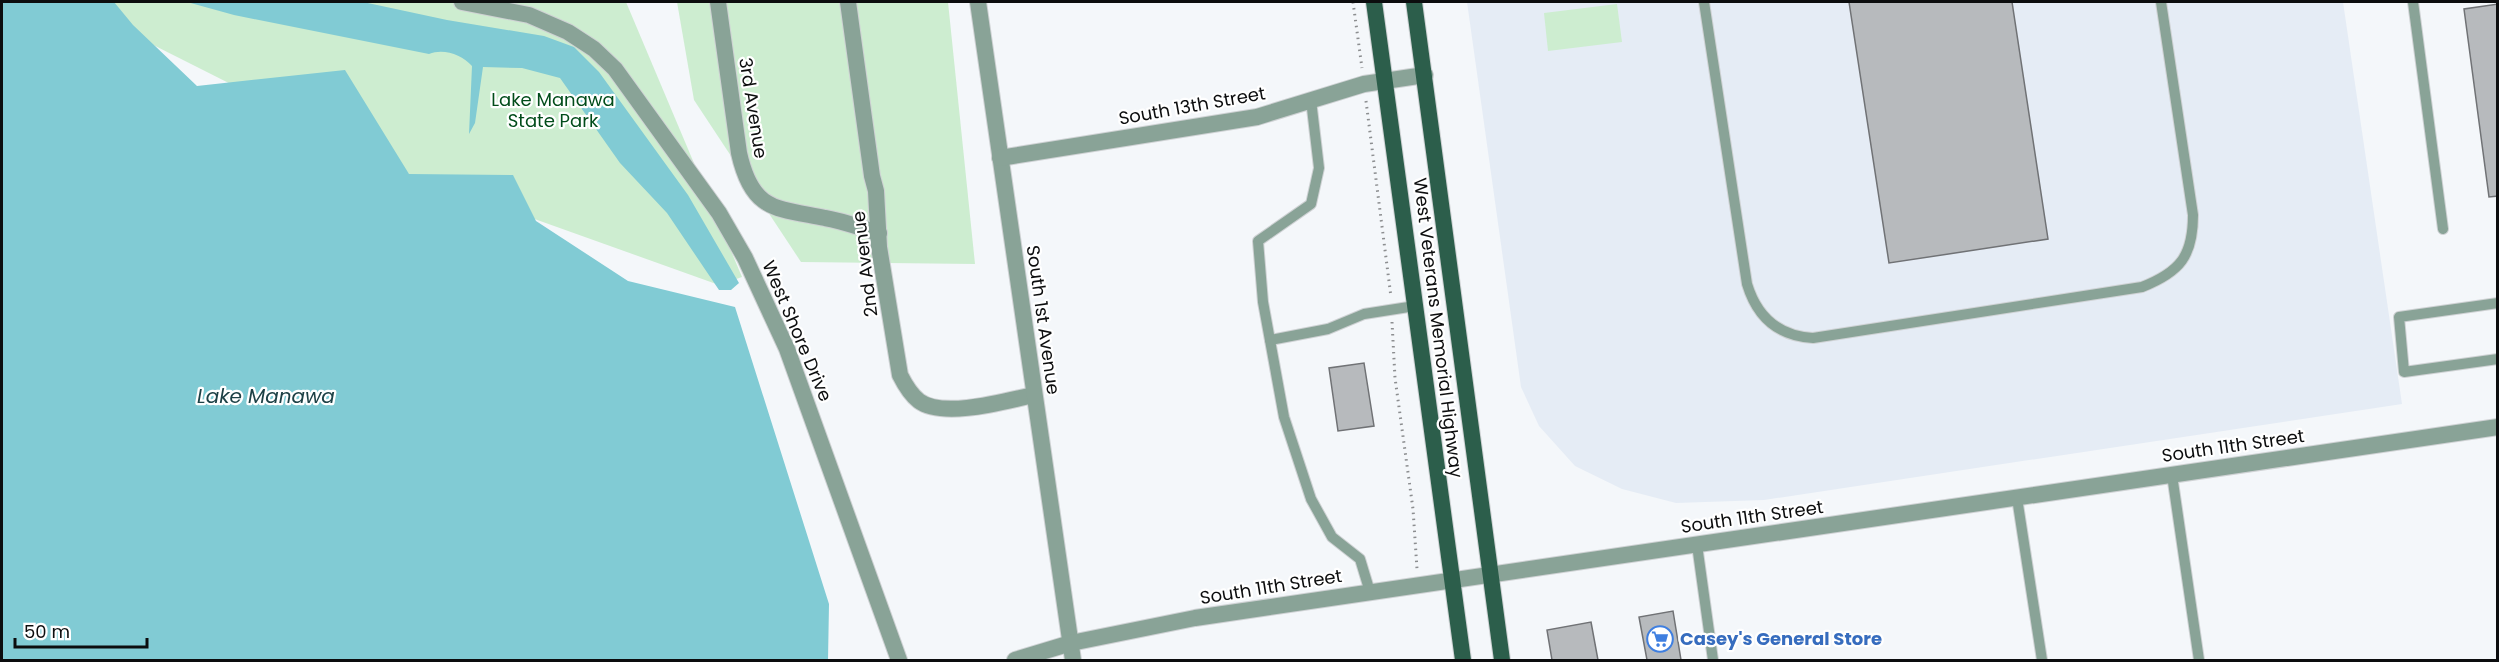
<svg xmlns="http://www.w3.org/2000/svg" width="2499" height="662" font-family="Poppins,sans-serif">
	<style>
		.built { fill: #e5ecf5 }
		.green { fill: #cdedd0 }
		.water { fill: #81cbd4 }
		.building { fill: #b7babd; stroke: #707275; stroke-width: 1.5 }
		.lines { fill: none; stroke-linecap: round; stroke-linejoin: round }
		.service-casing { stroke: #cfd2d4; stroke-width: 12 }
		.minor-casing { stroke: #cfd2d4; stroke-width: 18 }
		.tertiary-casing { stroke: #cfd2d4; stroke-width: 18 }
		.primary-casing { stroke: #cfd2d4; stroke-width: 18 }
		.path { stroke: #8c8e90; stroke-width: 3; stroke-dasharray: 1.5 4.5; stroke-linecap: butt }
		.service { stroke: #89a397; stroke-width: 10 }
		.minor { stroke: #89a397; stroke-width: 16 }
		.tertiary { stroke: #89a397; stroke-width: 16 }
		.primary { stroke: #2c5e4b; stroke-width: 16 }
		.labels { text-anchor: middle; stroke-width: 4.5; stroke-linejoin: round; paint-order: stroke }
		.park-label { font-size: 18px; fill: #014c1a; stroke: #fff }
		.street-label { font-size: 18px; fill: #0c0d0e; stroke: #fff }
		.shop-label { font-size: 18px; font-weight: bold; fill: #366cbe; stroke: #fff; text-anchor: start }
		.water-label { font-size: 20px; font-style: italic; fill: #1d4146; stroke: #fff }
	</style>
	<rect width="100%" height="100%" fill="#f4f7fa"/>
	<!-- built -->
	<path class="built" d="M 1467,2 L 2343,2 L 2402,404 L 1764,500 L 1676,503 L 1622,489 L 1575,466 L 1539,426 L 1521,387 Z"/>
	<!-- green -->
	<g class="green">
		<path d="M 68,2 L 626,2 L 742,277 L 719,285 L 409,174 Z"/>
		<path d="M 677,2 L 948,2 L 975,264 L 801,262 L 694,100 Z"/>
		<path d="M 1617,4 L 1622,42 L 1548,51 L 1544,13 Z"/>
	</g>
	<!-- water -->
	<g class="water">
		<path d="M 2,2 L 114,2 L 133,25 L 197,86 L 345,70 L 409,174 L 513,175 L 536,221 L 628,281 L 735,307 L 829,604 L 828,660 L 2,660 Z"/>
		<path d="M 187,2 L 363,2 L 447,20 L 544,36 L 574,47 L 599,72 L 688,195 L 739,283 L 731,290 L 719,290 L 667,213 L 620,163 L 560,78 L 522,68 L 483,67 L 475,123 L 469,134 L 472,66 C 462,55 444,48 429,54 L 234,15 Z"/>
	</g>
	<!-- building -->
	<g class="building">
		<path d="M 1849,2 L 2012,2 L 2048,239 L 1889,263 Z"/>
		<path d="M 2498,4 L 2498,196 L 2489,197 L 2464,9 Z"/>
		<path d="M 1364,363 L 1374,426 L 1338,431 L 1329,368 Z"/>
		<path d="M 1673,611 L 1681,660 L 1647,660 L 1639,617 Z"/>
		<path d="M 1591,622 L 1598,660 L 1552,660 L 1547,630 Z"/>
	</g>
	<g class="lines">
		<!-- service casing -->
		<g class="service-casing">
			<g id="service">
				<path d="M 1704,2 L 1747,284 C 1757,317 1778,336 1813,338 L 2142,287 C 2180,272 2193,256 2193,215 L 2161,2"/>
				<path d="M 2413,2 L 2443,229"/>
				<path d="M 1311,100 L 1319,168 L 1311,204 L 1258,241 L 1263,302 L 1284,417 L 1311,499 L 1332,537 L 1360,559 L 1370,592"/>
				<path d="M 2498,303 L 2399,317 L 2404,372 L 2498,359"/>
				<path d="M 1270,340 L 1328,329 L 1364,314 L 1415,306"/>
				<path d="M 2172,475 L 2199,660"/>
				<path d="M 2017,498 L 2042,660"/>
				<path d="M 1697,545 L 1713,660"/>
			</g>
		</g>
		<!-- minor casing -->
		<g class="minor-casing">
			<g id="minor">
				<path d="M 718,2 L 739,153 C 752,211 775,208 825,218 C 843,221 861,228 879,233"/>
				<path d="M 848,2 L 872,176 L 876,191 L 879,247 L 900,375 C 905,385 910,394 919,401 C 943,419 1006,401 1033,395"/>
				<path d="M 978,2 L 1073,660"/>
				<path d="M 1000,158 L 1257,117 L 1364,84 L 1425,75"/>
			</g>
		</g>
		<!-- tertiary casing -->
		<g class="tertiary-casing">
			<g id="tertiary">
				<path d="M 462,2 L 529,15 L 568,32 L 594,49 L 615,69 L 719,213 L 745,258 L 787,349 L 899,660"/>
				<path d="M 1015,660 L 1071,643 L 1195,618 L 2498,427"/>
			</g>
		</g>
		<!-- primary casing -->
		<g class="primary-casing">
			<g id="primary">
				<path d="M 1374,2 L 1463,660"/>
				<path d="M 1414,2 L 1502,660"/>
			</g>
		</g>
		<!-- path -->
		<g class="path">
			<path d="M 1353,2 L 1362,68"/>
			<path d="M 1366,101 L 1391,297"/>
			<path d="M 1392,322 L 1395,378 L 1413,509 L 1417,569"/>
		</g>
		<!-- service -->
		<use href="#service" class="service"/>
		<!-- minor -->
		<use href="#minor" class="minor"/>
		<!-- tertiary -->
		<use href="#tertiary" class="tertiary"/>
		<!-- primary -->
		<use href="#primary" class="primary"/>
	</g>
	<!-- icons -->
	<defs>
		<g id="supermarket-ring" transform="scale(1.35)"><circle r="9.5" fill="#fff" stroke="#3f7fe0" stroke-width="1.5"/><path d="M-6-5.5h2.5l.6 2H6L4.5 2H-2.5L-4.4-4H-6ZM-1.5 3.2a1.3 1.3 0 1 0 .1 0ZM3 3.2a1.3 1.3 0 1 0 .1 0Z" fill="#3f7fe0"/></g>
	</defs>
	<g fill-rule="evenodd">
		<use href="#supermarket-ring" x="1660" y="639"/>
	</g>
	<g class="labels">
		<!-- park labels -->
		<g class="park-label">
			<text x="553" y="106">Lake Manawa<tspan x="553" dy="21">State Park</tspan></text>
		</g>
		<!-- street labels -->
		<g class="street-label">
			<text transform="translate(1192 106) rotate(-10)" y="6">South 13th Street</text>
			<text transform="translate(753 108) rotate(81)" y="6">3rd Avenue</text>
			<text transform="translate(865 264) rotate(-97)" y="6">2nd Avenue</text>
			<text transform="translate(1043 320) rotate(82)" y="6">South 1st Avenue</text>
			<text transform="translate(1438 328) rotate(83)" y="6">West Veterans Memorial Highway</text>
			<text transform="translate(797 331) rotate(67)" y="6">West Shore Drive</text>
			<text transform="translate(2233 446) rotate(-8)" y="6">South 11th Street</text>
			<text transform="translate(1752 517) rotate(-8)" y="6">South 11th Street</text>
			<text transform="translate(1271 587) rotate(-9)" y="6">South 11th Street</text>
		</g>
		<!-- shop labels -->
		<g class="shop-label">
			<text x="1680" y="645">Casey's General Store</text>
		</g>
		<!-- water labels -->
		<g class="water-label">
			<text x="266" y="403">Lake Manawa</text>
		</g>
	</g>
	<!-- border -->
	<rect width="2499" height="662" fill="none" stroke="#0c0d0e" stroke-width="6"/>
	<!-- scale -->
	<path d="M15 638v9h132v-9" fill="none" stroke="#0c0d0e" stroke-width="3"/>
	<text x="24" y="638" font-size="18" fill="#0c0d0e" stroke="#ffffff" stroke-width="4.5" paint-order="stroke">50 m</text>
</svg>
